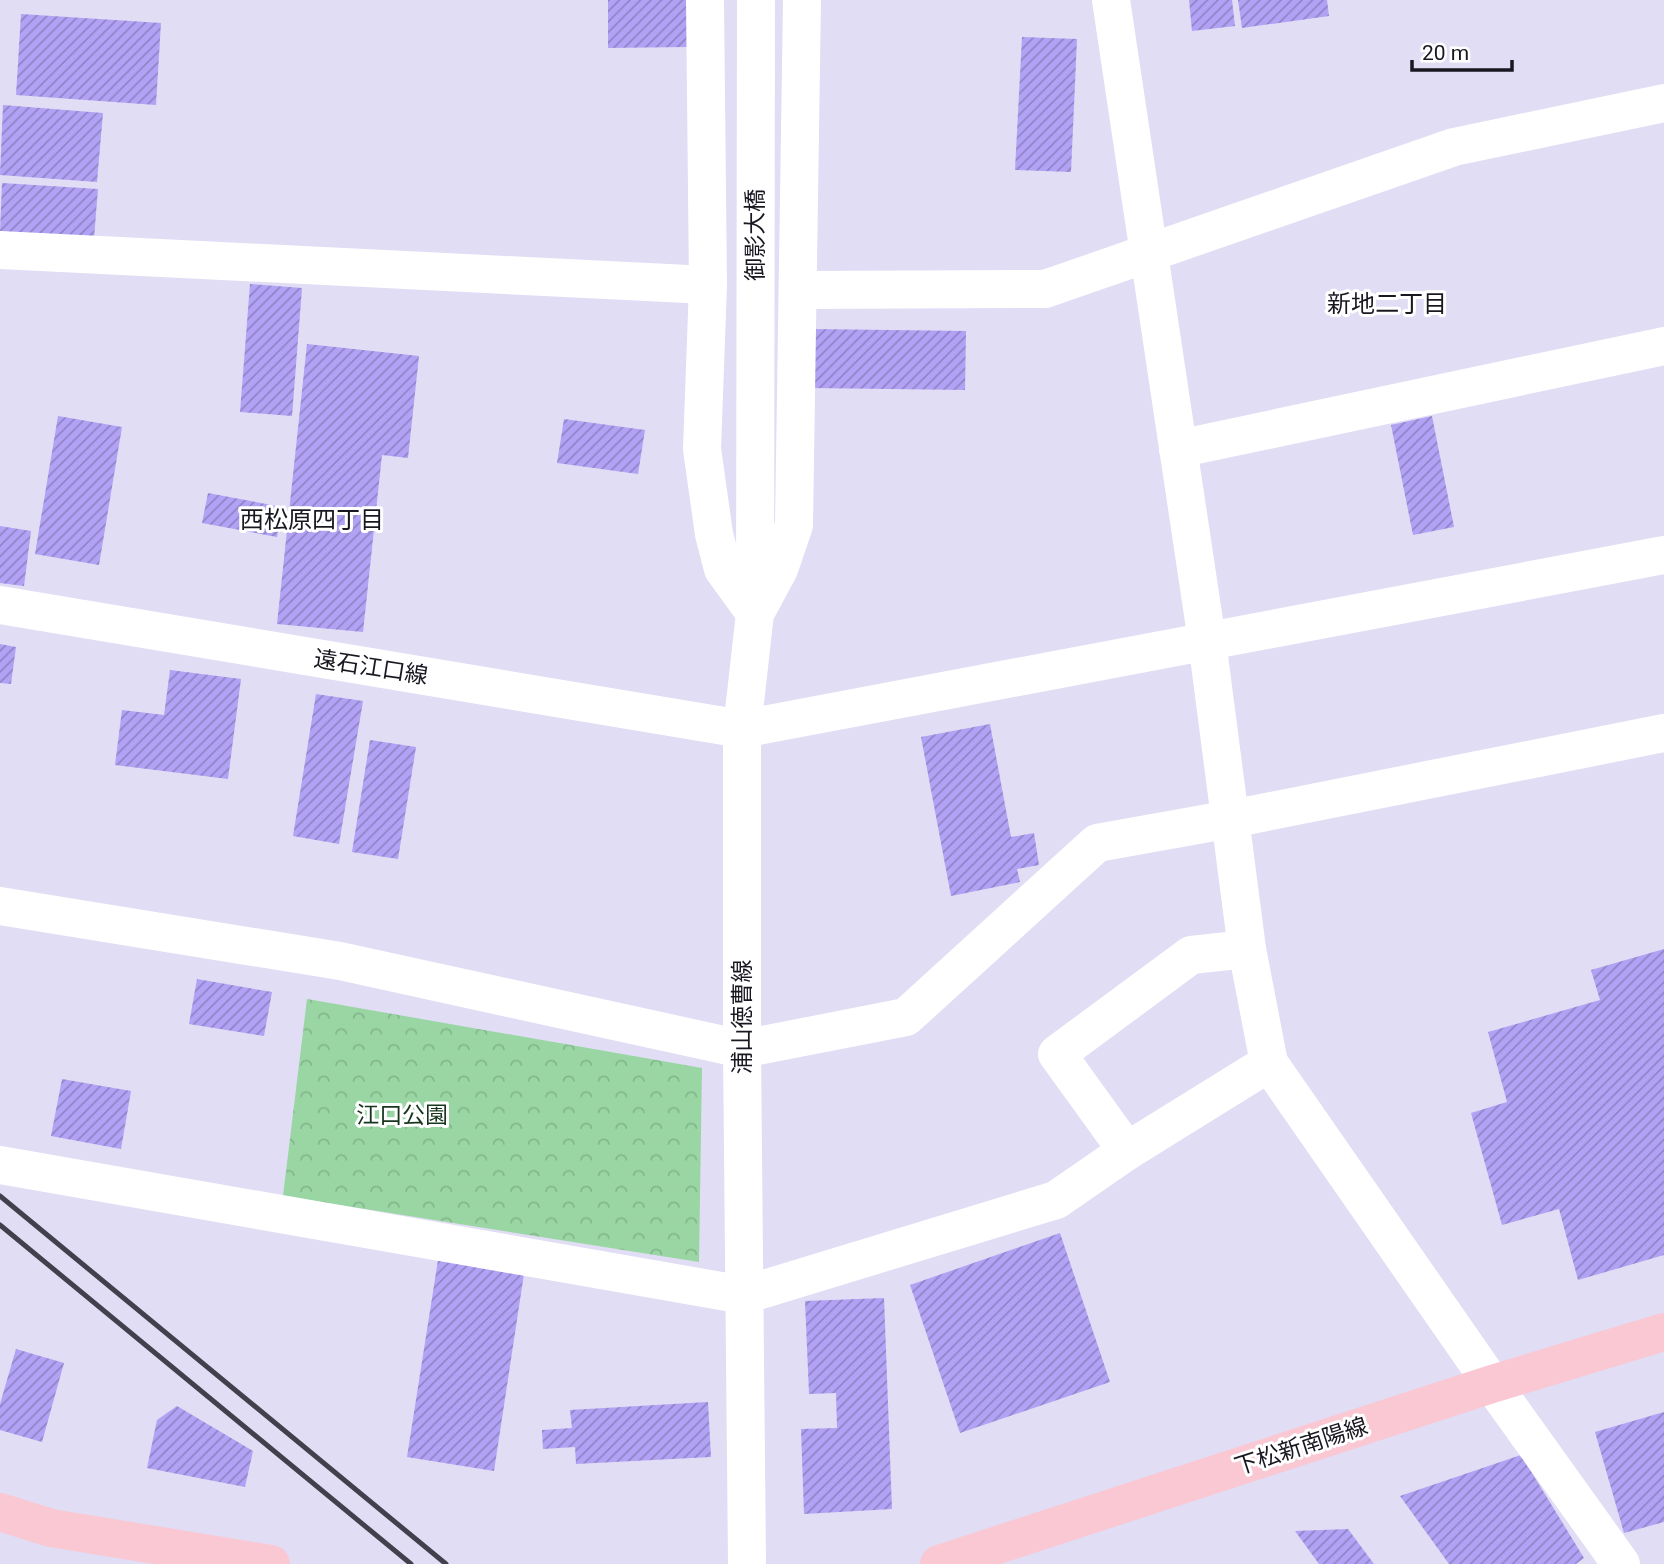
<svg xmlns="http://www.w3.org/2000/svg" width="1664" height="1564" font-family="Roboto,'Noto Sans JP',sans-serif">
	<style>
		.park { fill: url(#park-crowns) }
		.building { fill: url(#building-hatch) }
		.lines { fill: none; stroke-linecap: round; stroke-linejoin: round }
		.minor { stroke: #fff; stroke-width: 38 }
		.major { stroke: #fac8d3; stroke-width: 38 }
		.rail { stroke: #42404c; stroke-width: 5 }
		.labels { text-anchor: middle; stroke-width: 6; stroke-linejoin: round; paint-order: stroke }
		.street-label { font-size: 23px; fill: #191720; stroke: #fff }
		.park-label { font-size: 23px; fill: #15351c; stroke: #fff }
		.neighbourhood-label { font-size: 24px; fill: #191720; stroke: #fff }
	</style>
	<defs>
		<pattern id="park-crowns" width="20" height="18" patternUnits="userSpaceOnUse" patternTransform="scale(1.75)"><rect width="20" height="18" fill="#99d6a3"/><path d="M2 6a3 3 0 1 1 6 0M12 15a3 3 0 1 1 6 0" fill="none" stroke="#83b78c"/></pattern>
		<pattern id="building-hatch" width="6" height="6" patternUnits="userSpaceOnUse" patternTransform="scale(1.75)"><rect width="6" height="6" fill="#b2a2f5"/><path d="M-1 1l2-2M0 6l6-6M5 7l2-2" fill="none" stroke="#9083c6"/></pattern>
	</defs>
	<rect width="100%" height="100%" fill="#e0ddf5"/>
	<!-- park -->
	<path class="park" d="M 307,999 L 702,1068 L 699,1262 L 283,1196 Z"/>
	<!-- building -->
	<g class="building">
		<path d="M 608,0 L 687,0 L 687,47 L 608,48 Z"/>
		<path d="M 1189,0 L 1232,0 L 1235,26 L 1192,31 Z"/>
		<path d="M 1238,0 L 1327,0 L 1329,16 L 1242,28 Z"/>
		<path d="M 21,14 L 161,23 L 156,105 L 16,95 Z"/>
		<path d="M 1022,37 L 1077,39 L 1071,172 L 1015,170 Z"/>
		<path d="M 3,105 L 103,113 L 97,182 L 0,175 Z"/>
		<path d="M 2,183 L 98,189 L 94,238 L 0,232 Z"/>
		<path d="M 250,284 L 302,288 L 292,416 L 240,412 Z"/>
		<path d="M 813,329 L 966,331 L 965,390 L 812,388 Z"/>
		<path d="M 307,344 L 419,356 L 408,458 L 382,455 L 363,632 L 277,624 Z"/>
		<path d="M 58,416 L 122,427 L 99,565 L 35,554 Z"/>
		<path d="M 1432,416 L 1454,527 L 1413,535 L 1391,425 Z"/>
		<path d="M 564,419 L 645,430 L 638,474 L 557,463 Z"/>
		<path d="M 208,493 L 282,507 L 277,537 L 202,523 Z"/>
		<path d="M 0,526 L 31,531 L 24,586 L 0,583 Z"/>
		<path d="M 0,644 L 16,647 L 11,684 L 0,683 Z"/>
		<path d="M 170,670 L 241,679 L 228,779 L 115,765 L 122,710 L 164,715 Z"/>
		<path d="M 316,694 L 363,701 L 339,844 L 293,836 Z"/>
		<path d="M 990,724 L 1011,837 L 1034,833 L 1039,865 L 1017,869 L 1020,882 L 951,896 L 921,737 Z"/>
		<path d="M 370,740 L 416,747 L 398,859 L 352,852 Z"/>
		<path d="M 1664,949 L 1664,1255 L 1578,1280 L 1559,1209 L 1502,1225 L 1471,1113 L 1507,1102 L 1488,1032 L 1600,1000 L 1591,970 Z"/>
		<path d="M 197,979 L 272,992 L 264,1036 L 189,1024 Z"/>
		<path d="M 62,1079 L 131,1091 L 121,1149 L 51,1136 Z"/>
		<path d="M 1060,1233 L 1110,1382 L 960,1433 L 910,1285 Z"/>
		<path d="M 441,1241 L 527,1254 L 494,1471 L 407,1457 Z"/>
		<path d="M 884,1298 L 892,1509 L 804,1514 L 801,1429 L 837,1428 L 836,1393 L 809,1394 L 805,1301 Z"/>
		<path d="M 16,1349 L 64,1363 L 42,1442 L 0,1430 L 0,1404 Z"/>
		<path d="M 708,1402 L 711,1457 L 576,1464 L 575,1447 L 543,1449 L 542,1430 L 572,1428 L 570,1410 Z"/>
		<path d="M 177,1406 L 253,1451 L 245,1487 L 147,1468 L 157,1420 Z"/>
		<path d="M 1664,1412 L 1664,1522 L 1624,1533 L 1595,1432 Z"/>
		<path d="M 1521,1455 L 1584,1558 L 1576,1564 L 1449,1564 L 1400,1496 Z"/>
		<path d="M 1348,1529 L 1374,1564 L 1319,1564 L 1295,1531 Z"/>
	</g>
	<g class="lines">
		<!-- minor -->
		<g class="minor">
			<path d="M 705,0 L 708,285 L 702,449 L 714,534 L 723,569 L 755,613"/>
			<path d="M 1111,0 L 1207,641 L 1247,949 L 1269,1063 L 1492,1384 L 1621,1564"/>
			<path d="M 0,250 L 708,285"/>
			<path d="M 798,290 L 1045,289 L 1454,147 L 1664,103"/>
			<path d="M 1178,449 L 1664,346"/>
			<path d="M 0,605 L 742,729 L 1664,555"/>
			<path d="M 758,608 L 779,569 L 794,525 L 802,0"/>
			<path d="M 0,906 L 340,961 L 742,1049 L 906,1017 L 1097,843 L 1231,819 L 1664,733"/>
			<path d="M 1127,1151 L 1057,1054 L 1191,955 L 1247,949"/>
			<path d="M 0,1165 L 744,1295 L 1056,1200 L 1127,1151 L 1269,1063"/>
			<path d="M 747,1564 L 742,1049 L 742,729 L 755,613 L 756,0"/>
		</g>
		<!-- major -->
		<g class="major">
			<path d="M 0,1512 L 51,1528 L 271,1564"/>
			<path d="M 939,1564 L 1492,1384 L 1664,1332"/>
		</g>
		<!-- rail -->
		<g class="rail">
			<path d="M 0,1196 L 446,1564"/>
			<path d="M 0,1225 L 411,1564"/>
		</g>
	</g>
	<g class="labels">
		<!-- street labels -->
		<g class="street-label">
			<text transform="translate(755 235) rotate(-90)" y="8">御影大橋</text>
			<text transform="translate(371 667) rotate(9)" y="8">遠石江口線</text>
			<text transform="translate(742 1017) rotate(-90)" y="8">浦山徳曹線</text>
			<text transform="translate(1301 1446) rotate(-18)" y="8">下松新南陽線</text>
		</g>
		<!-- park labels -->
		<g class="park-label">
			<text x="402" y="1123">江口公園</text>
		</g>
		<!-- neighbourhood labels -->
		<g class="neighbourhood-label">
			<text x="1387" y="312">新地二丁目</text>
			<text x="312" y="528">西松原四丁目</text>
		</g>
	</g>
	<!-- scale -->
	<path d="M1412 60v10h100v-10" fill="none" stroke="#191720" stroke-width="3.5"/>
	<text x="1422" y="60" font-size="21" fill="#191720" stroke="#ffffff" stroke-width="5" paint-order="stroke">20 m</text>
</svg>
